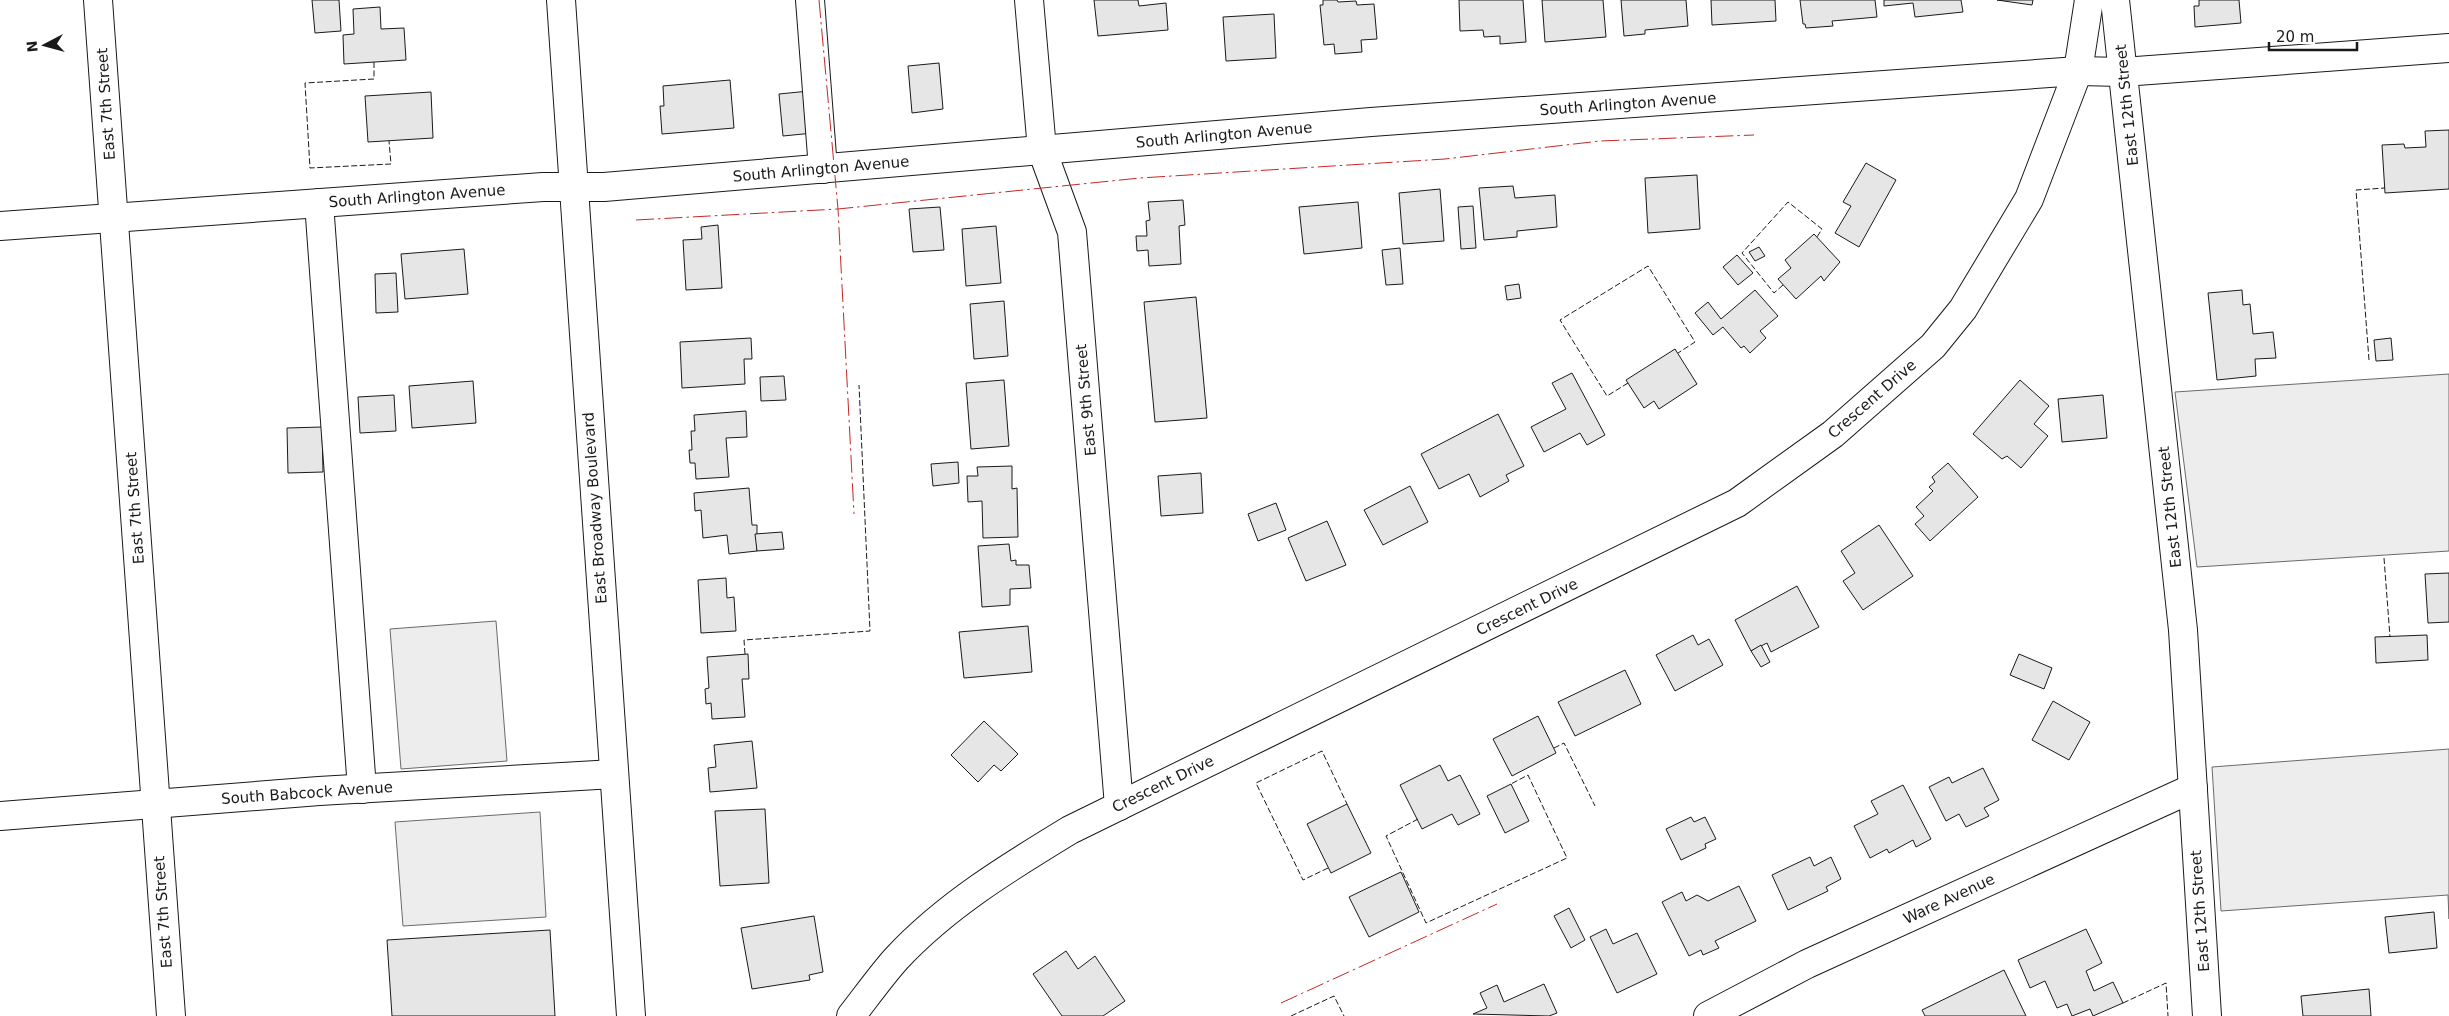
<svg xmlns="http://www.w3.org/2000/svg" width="2449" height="1016" font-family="'DejaVu Sans',sans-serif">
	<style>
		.built { fill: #ededed; stroke: #6a6a6a }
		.building { fill: #e6e6e6; stroke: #1a1a1a }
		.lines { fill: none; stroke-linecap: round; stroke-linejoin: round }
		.minor-casing { stroke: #1a1a1a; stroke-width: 30 }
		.highway-casing { stroke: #1a1a1a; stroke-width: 30 }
		.minor { stroke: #fff; stroke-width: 28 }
		.highway { stroke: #fff; stroke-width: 28 }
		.fence { stroke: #1a1a1a; stroke-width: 1; stroke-dasharray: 6 2.5; stroke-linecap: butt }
		.power { stroke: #c62828; stroke-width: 1; stroke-dasharray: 18 4 2.5 4; stroke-linecap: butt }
		.labels { text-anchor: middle; stroke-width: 4; stroke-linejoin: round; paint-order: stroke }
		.street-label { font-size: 15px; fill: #1a1a1a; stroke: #fff }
	</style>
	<rect width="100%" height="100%" fill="#fff"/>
	<!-- built -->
	<g class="built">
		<path d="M 2449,374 L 2449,551 L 2197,567 L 2175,392 Z"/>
		<path d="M 496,621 L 507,761 L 401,769 L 390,629 Z"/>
		<path d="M 2449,749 L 2449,919 L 2448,895 L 2221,911 L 2212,767 Z"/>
		<path d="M 540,812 L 546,917 L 403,926 L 395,822 Z"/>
	</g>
	<!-- building -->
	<g class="building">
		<path d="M 312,0 L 339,0 L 341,31 L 315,33 Z"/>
		<path d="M 1094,0 L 1138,0 L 1139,6 L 1166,3 L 1168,30 L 1098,36 Z"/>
		<path d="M 1323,0 L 1337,0 L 1338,2 L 1356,1 L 1357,5 L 1374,4 L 1377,39 L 1361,40 L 1362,52 L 1335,54 L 1334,44 L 1324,45 L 1320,5 L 1323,5 Z"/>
		<path d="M 1459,0 L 1523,0 L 1526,42 L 1500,44 L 1500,36 L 1484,37 L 1483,30 L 1460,31 Z"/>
		<path d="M 1542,0 L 1603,0 L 1606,37 L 1545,42 Z"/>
		<path d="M 1621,0 L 1686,0 L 1688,26 L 1645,30 L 1645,34 L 1624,36 Z"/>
		<path d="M 1711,0 L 1775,0 L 1776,21 L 1712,25 Z"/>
		<path d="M 1800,0 L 1875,0 L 1877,17 L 1832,21 L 1833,26 L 1806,28 L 1805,24 L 1803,24 Z"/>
		<path d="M 1884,0 L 1961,0 L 1963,12 L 1915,17 L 1913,3 L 1884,6 Z"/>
		<path d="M 1997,0 L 2033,0 L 2032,5 Z"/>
		<path d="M 2199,0 L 2239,0 L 2241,23 L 2195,27 L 2194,6 L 2199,6 Z"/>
		<path d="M 380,7 L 381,29 L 404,28 L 406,60 L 344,64 L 343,35 L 354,34 L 353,9 Z"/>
		<path d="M 1274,14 L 1276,58 L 1226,61 L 1223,17 Z"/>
		<path d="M 939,63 L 943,109 L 912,113 L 908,66 Z"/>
		<path d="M 730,80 L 734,128 L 662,134 L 660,106 L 664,106 L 663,86 Z"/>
		<path d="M 809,91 L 813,133 L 783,136 L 779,94 Z"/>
		<path d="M 431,92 L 433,138 L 368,142 L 365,96 Z"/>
		<path d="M 2449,130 L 2449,189 L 2385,193 L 2382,145 L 2404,144 L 2405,148 L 2426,147 L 2425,131 Z"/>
		<path d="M 1866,163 L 1896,180 L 1859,247 L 1835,233 L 1851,206 L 1843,202 Z"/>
		<path d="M 1697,175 L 1700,229 L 1648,233 L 1645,178 Z"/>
		<path d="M 1513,186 L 1515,198 L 1555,195 L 1557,227 L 1517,231 L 1517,237 L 1484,240 L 1479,188 Z"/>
		<path d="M 1440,189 L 1444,241 L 1403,244 L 1399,193 Z"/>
		<path d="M 1183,200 L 1185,225 L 1179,226 L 1181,264 L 1149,266 L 1148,250 L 1137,251 L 1136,236 L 1147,236 L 1146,221 L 1150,220 L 1148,202 Z"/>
		<path d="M 1358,202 L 1362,248 L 1304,254 L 1299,207 Z"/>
		<path d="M 1473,206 L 1476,248 L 1461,249 L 1458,207 Z"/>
		<path d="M 940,207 L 944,250 L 913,252 L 909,209 Z"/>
		<path d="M 718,225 L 722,288 L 686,290 L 683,240 L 702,239 L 701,227 Z"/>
		<path d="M 996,226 L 1001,283 L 966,286 L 962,229 Z"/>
		<path d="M 1814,234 L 1840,262 L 1824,281 L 1821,276 L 1796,299 L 1778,279 L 1791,268 L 1785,260 Z"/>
		<path d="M 1759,247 L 1765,256 L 1755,261 L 1749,252 Z"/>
		<path d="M 1400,248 L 1403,284 L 1386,285 L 1382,250 Z"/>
		<path d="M 464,249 L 468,294 L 405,299 L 401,254 Z"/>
		<path d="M 1737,255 L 1753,273 L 1738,285 L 1723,267 Z"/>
		<path d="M 396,273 L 398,312 L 376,313 L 375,274 Z"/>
		<path d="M 1519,284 L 1521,298 L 1507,300 L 1505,286 Z"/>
		<path d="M 1755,290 L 1778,316 L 1760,331 L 1766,338 L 1750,353 L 1744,346 L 1741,348 L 1723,327 L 1713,335 L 1695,313 L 1708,302 L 1721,319 Z"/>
		<path d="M 2242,290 L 2243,305 L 2250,304 L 2253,334 L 2273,332 L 2276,358 L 2255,359 L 2256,376 L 2217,380 L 2208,293 Z"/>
		<path d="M 1196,297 L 1207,418 L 1155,422 L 1144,302 Z"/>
		<path d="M 1004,301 L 1008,356 L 974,359 L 970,304 Z"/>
		<path d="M 751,338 L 752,359 L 744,359 L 745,384 L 682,388 L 680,342 Z"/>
		<path d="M 2391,338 L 2393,360 L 2376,361 L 2374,340 Z"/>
		<path d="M 1675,349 L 1697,384 L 1659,409 L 1654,401 L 1644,408 L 1626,380 Z"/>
		<path d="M 1572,373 L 1605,435 L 1587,445 L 1580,433 L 1544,452 L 1531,427 L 1566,409 L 1552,383 Z"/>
		<path d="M 784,376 L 786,400 L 761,401 L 760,377 Z"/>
		<path d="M 1004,380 L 1009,446 L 971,449 L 966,383 Z"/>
		<path d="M 2020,380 L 2049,406 L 2034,424 L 2048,436 L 2021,468 L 2007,456 L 2002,459 L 1973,434 Z"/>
		<path d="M 473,381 L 476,423 L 412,428 L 409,386 Z"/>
		<path d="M 394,395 L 396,431 L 360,433 L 358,397 Z"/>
		<path d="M 2103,395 L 2107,438 L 2062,442 L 2058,399 Z"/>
		<path d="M 746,411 L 747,437 L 726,438 L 729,477 L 696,479 L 695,463 L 690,463 L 689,450 L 692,450 L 691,431 L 695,431 L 694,415 Z"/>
		<path d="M 1498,414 L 1524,466 L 1506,475 L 1509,481 L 1480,497 L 1469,474 L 1439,489 L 1421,454 Z"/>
		<path d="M 322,427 L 323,472 L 288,473 L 287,428 Z"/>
		<path d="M 958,462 L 959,483 L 933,486 L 931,464 Z"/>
		<path d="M 1948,463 L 1978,497 L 1930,541 L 1915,524 L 1924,516 L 1916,507 L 1933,491 L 1929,487 L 1935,482 L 1932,477 Z"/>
		<path d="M 1012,466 L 1012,489 L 1017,488 L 1018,537 L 983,538 L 982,501 L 968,502 L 967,476 L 978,476 L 977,467 Z"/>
		<path d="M 1201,473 L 1203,513 L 1161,516 L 1158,476 Z"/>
		<path d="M 1410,486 L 1428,522 L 1383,545 L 1364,510 Z"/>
		<path d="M 749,488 L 752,525 L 757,525 L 757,551 L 729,554 L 727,535 L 703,538 L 701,510 L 695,511 L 694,493 Z"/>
		<path d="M 1276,503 L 1286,530 L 1258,541 L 1248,514 Z"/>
		<path d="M 1327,521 L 1346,565 L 1306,581 L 1288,538 Z"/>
		<path d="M 1879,525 L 1913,576 L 1863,610 L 1843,581 L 1855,573 L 1841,551 Z"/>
		<path d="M 782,532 L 784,549 L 757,551 L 755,534 Z"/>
		<path d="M 1009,544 L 1011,561 L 1016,560 L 1016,565 L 1029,565 L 1031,588 L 1010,589 L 1010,605 L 982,607 L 978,546 Z"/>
		<path d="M 2449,573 L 2449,622 L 2428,623 L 2425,574 Z"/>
		<path d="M 726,578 L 727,598 L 734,597 L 736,631 L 701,633 L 698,580 Z"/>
		<path d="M 1797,586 L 1819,627 L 1771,652 L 1767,643 L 1751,651 L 1735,620 Z"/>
		<path d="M 1028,626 L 1032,672 L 964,678 L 959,632 Z"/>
		<path d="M 1693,635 L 1698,645 L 1709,639 L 1723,665 L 1675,691 L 1656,655 Z"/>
		<path d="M 2427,635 L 2428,660 L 2376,663 L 2375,637 Z"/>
		<path d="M 1761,645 L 1770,662 L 1761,667 L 1751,651 Z"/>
		<path d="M 748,654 L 749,679 L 742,679 L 745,717 L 712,719 L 711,703 L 706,704 L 705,689 L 709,688 L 707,657 Z"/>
		<path d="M 2019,654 L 2052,668 L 2044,689 L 2010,675 Z"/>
		<path d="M 1625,670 L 1641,704 L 1575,736 L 1558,702 Z"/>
		<path d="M 2053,701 L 2090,722 L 2069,760 L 2032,740 Z"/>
		<path d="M 1538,716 L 1556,753 L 1512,776 L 1493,739 Z"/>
		<path d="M 984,721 L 1018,754 L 1001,771 L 994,765 L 978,782 L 951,755 Z"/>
		<path d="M 752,741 L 757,788 L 710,792 L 708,768 L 716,767 L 714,745 Z"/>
		<path d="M 1440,765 L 1448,781 L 1460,775 L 1480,814 L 1458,825 L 1452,814 L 1422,829 L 1400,785 Z"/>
		<path d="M 1983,768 L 1999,800 L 1984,808 L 1989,816 L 1966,827 L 1959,814 L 1946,821 L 1929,787 L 1949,777 L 1952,783 Z"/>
		<path d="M 1511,784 L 1529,821 L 1505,833 L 1487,796 Z"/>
		<path d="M 1903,785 L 1931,839 L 1916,847 L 1913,840 L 1889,853 L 1887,849 L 1870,858 L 1854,826 L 1878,814 L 1871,801 Z"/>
		<path d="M 1347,804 L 1371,853 L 1331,873 L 1307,824 Z"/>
		<path d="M 765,809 L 769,883 L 720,886 L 715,811 Z"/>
		<path d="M 1691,817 L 1694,822 L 1705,817 L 1716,839 L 1705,844 L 1706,848 L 1681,860 L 1666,829 Z"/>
		<path d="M 1810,857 L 1814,866 L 1831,857 L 1841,879 L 1826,887 L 1828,891 L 1788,910 L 1772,875 Z"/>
		<path d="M 1401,872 L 1419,912 L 1369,937 L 1349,897 Z"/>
		<path d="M 1739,886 L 1756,921 L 1715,941 L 1719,948 L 1703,955 L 1701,950 L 1689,956 L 1662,902 L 1682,892 L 1686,901 L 1697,895 L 1708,901 Z"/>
		<path d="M 1569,908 L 1585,940 L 1571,948 L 1554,916 Z"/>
		<path d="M 2434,912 L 2437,948 L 2389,953 L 2385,917 Z"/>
		<path d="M 814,916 L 823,972 L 809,975 L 810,980 L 752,989 L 741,928 Z"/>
		<path d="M 1606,929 L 1613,944 L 1637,933 L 1657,974 L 1617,993 L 1590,937 Z"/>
		<path d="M 2086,929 L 2102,963 L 2086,971 L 2094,991 L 2113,982 L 2123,1003 L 2093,1016 L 2090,1009 L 2072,1016 L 2067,1004 L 2057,1008 L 2045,981 L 2030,988 L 2018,960 Z"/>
		<path d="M 550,930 L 555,1016 L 392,1016 L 387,940 Z"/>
		<path d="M 1066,951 L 1078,969 L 1095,956 L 1125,1001 L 1103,1016 L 1062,1016 L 1033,974 Z"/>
		<path d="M 2004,970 L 2026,1016 L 1925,1016 L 1922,1010 Z"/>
		<path d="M 1544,984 L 1557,1013 L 1549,1016 L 1473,1014 L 1487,1008 L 1480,993 L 1497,985 L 1504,1002 Z"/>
		<path d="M 2369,989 L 2371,1016 L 2303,1016 L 2301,996 Z"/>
	</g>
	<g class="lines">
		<!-- minor casing -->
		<g class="minor-casing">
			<g id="minor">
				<path d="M 98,0 L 171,1016"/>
				<path d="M 810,0 L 823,169"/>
				<path d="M 1029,0 L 1042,150 L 1072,232 L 1119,806"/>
				<path d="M 2115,0 L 2183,630 L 2207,1016"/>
				<path d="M 319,203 L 362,789"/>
				<path d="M 0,226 L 543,187 L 604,187 L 1371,122 L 2078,71 L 2123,72 L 2449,48"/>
				<path d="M 0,816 L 319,791 L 614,774"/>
				<path d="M 851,1016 C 866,997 880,977 896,959 C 945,906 1009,867 1070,830 L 1737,503 L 1833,434 L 1933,346 L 1963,309 L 2029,199 L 2078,71 L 2089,0"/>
				<path d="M 1708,1016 L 1807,964 L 2193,788"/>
			</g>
		</g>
		<!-- highway casing -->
		<g class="highway-casing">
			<path id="highway" d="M 561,0 L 631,1016"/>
		</g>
		<!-- minor -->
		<use href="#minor" class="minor"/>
		<!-- highway -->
		<use href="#highway" class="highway"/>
		<!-- fence -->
		<g class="fence">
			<path d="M 374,62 L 374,79 L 305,83 L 310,168 L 391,164 L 389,141"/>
			<path d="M 1783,285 L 1774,293 L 1742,253 L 1788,202 L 1822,229 L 1817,237"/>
			<path d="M 2369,360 L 2356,190 L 2385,188"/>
			<path d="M 1628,383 L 1607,396 L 1560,320 L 1648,266 L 1695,342 L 1678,353"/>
			<path d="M 2384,558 L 2390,637"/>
			<path d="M 745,654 L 744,640 L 870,631 L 859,385"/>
			<path d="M 1554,748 L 1564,743 L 1595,806"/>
			<path d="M 1418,819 L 1386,836 L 1426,923 L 1567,858 L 1528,775 L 1511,784"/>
			<path d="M 1328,868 L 1303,880 L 1256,783 L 1322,751 L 1347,804"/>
			<path d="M 2123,1003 L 2166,983 L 2168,1016"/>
			<path d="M 1291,1016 L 1334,996 L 1344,1016"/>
		</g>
		<!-- power -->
		<g class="power">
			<path d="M 819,0 L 838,209 L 854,514"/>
			<path d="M 636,220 L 838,209 L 1140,178 L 1445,159 L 1600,141 L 1754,135"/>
			<path d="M 1281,1003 L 1497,904"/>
		</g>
	</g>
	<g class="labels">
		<!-- street labels -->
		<g class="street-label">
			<text transform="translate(106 104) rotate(-94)" y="5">East 7th Street</text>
			<text transform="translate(1628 104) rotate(-4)" y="5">South Arlington Avenue</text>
			<text transform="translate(2127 105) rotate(-96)" y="5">East 12th Street</text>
			<text transform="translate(1224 135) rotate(-5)" y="5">South Arlington Avenue</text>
			<text transform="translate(821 169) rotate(-5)" y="5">South Arlington Avenue</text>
			<text transform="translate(417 196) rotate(-4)" y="5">South Arlington Avenue</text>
			<text transform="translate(1872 399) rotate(-41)" y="5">Crescent Drive</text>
			<text transform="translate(1086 400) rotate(-95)" y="5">East 9th Street</text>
			<text transform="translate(2170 507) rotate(-96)" y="5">East 12th Street</text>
			<text transform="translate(135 508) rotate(-94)" y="5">East 7th Street</text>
			<text transform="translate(595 508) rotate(-94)" y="5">East Broadway Boulevard</text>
			<text transform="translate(1527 607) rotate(-26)" y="5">Crescent Drive</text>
			<text transform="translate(1163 784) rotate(-26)" y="5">Crescent Drive</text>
			<text transform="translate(307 793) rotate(-4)" y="5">South Babcock Avenue</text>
			<text transform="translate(1949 899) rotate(-25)" y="5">Ware Avenue</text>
			<text transform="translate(2200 911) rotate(-94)" y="5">East 12th Street</text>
			<text transform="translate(163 912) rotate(-94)" y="5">East 7th Street</text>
		</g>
	</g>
	<!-- north arrow -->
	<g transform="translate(45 45) rotate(264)" stroke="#ffffff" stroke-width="4" paint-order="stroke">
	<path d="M0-4L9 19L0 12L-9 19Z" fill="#1a1a1a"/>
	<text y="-8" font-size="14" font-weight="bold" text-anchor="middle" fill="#1a1a1a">N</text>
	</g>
	<!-- scale -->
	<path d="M2269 42v8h88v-8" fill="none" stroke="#1a1a1a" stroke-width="2.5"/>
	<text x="2276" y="42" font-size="15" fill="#1a1a1a" stroke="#ffffff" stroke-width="4" paint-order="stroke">20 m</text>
</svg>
